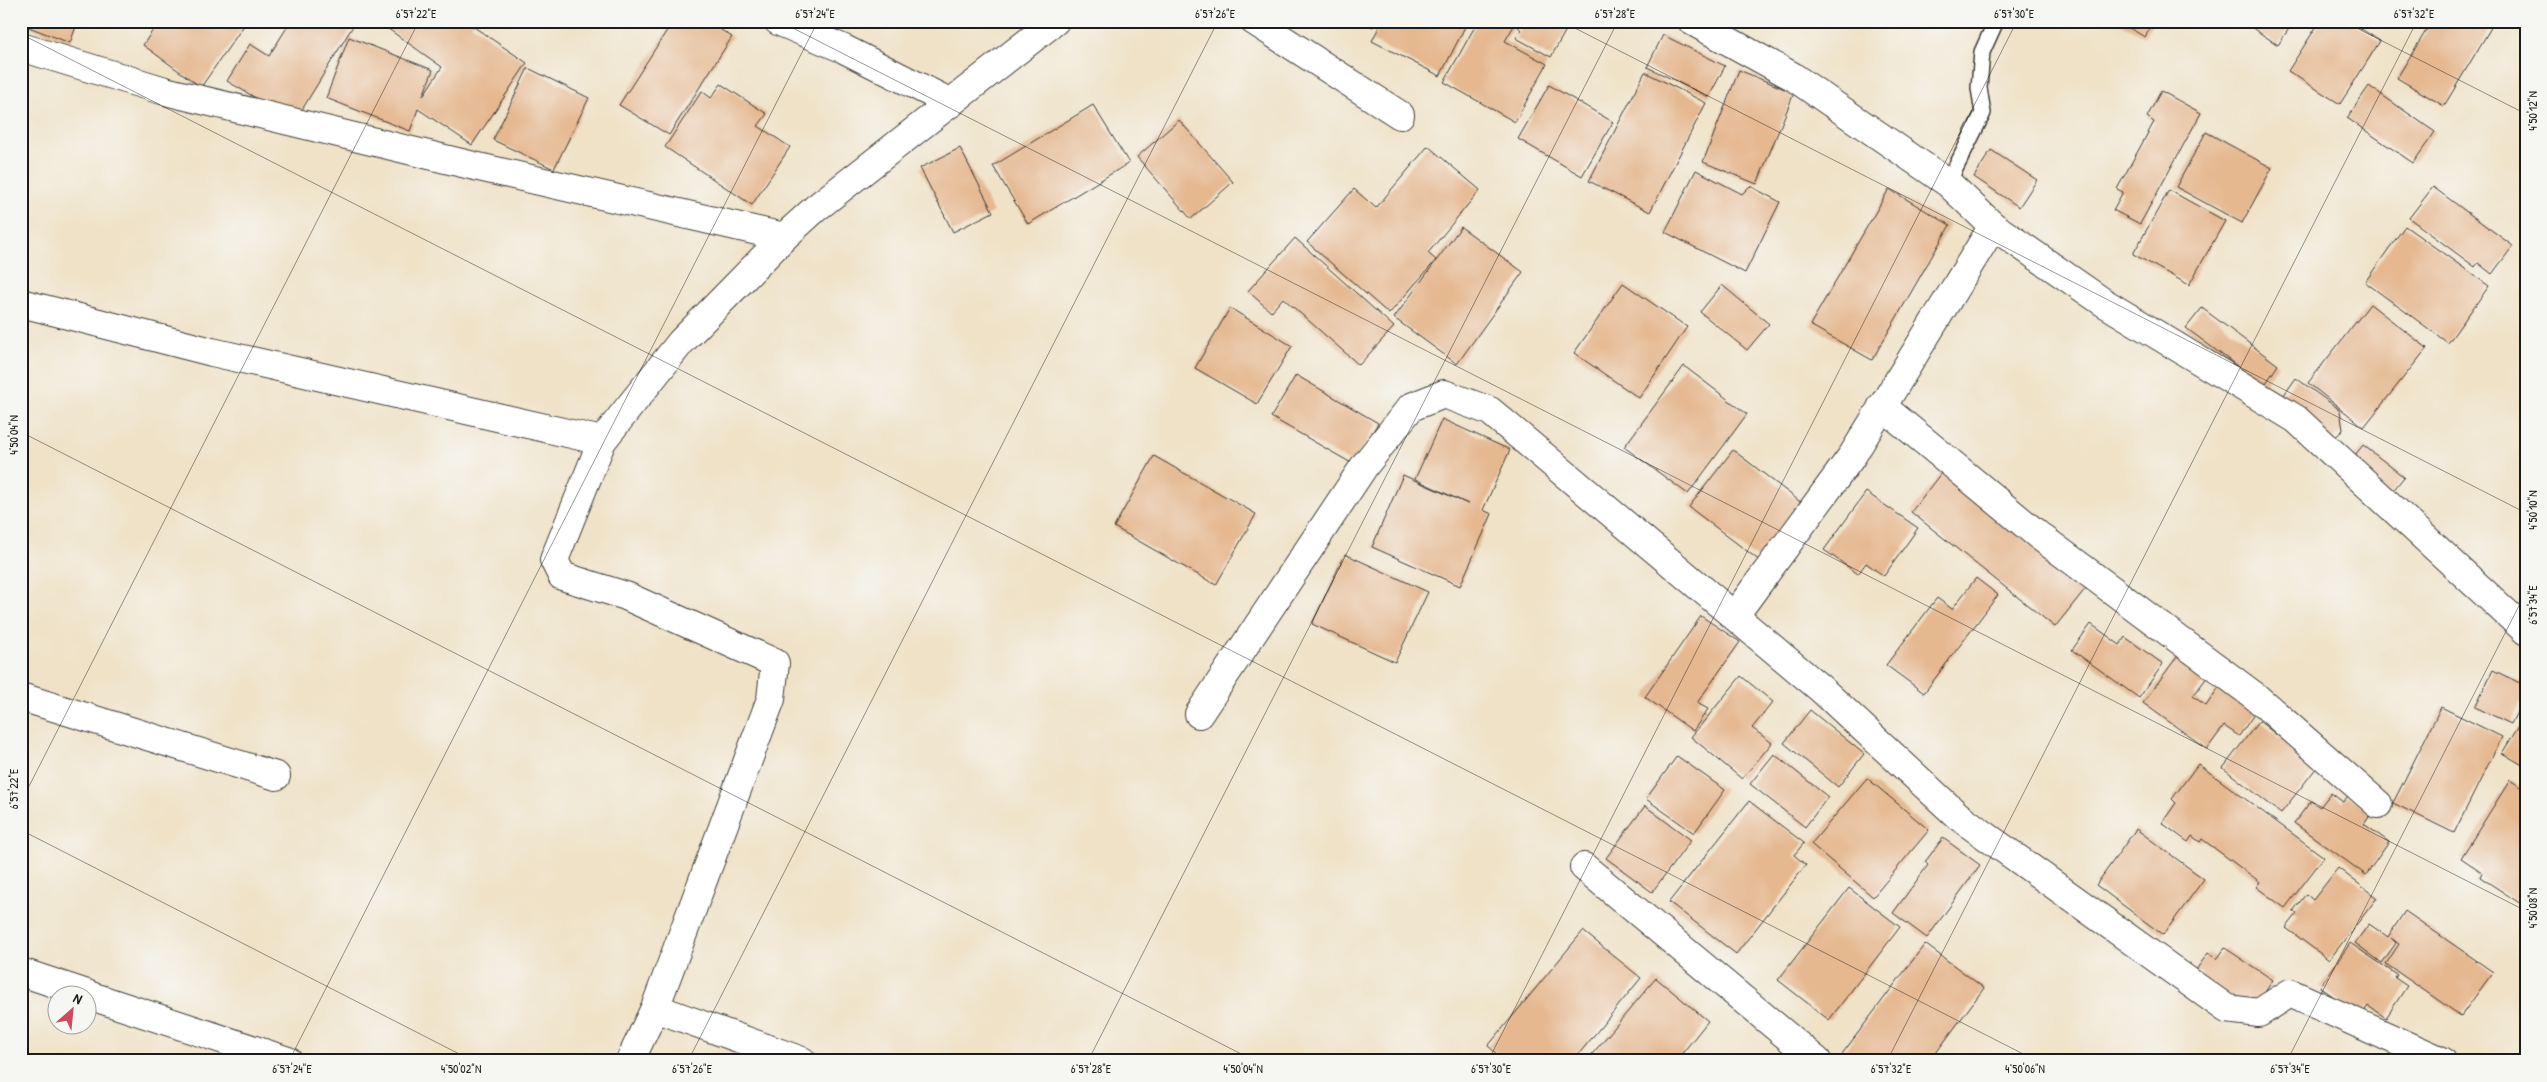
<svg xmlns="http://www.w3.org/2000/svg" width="2547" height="1082" font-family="'Patrick Hand',sans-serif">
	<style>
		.building { fill: #e5b890 }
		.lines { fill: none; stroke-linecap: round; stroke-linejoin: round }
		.lane-casing { stroke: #3c3a36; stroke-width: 18 }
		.street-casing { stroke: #3c3a36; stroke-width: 30 }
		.lane { stroke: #fff; stroke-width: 15 }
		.street { stroke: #fff; stroke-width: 28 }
		.ticks { fill: none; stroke: #1c1c1c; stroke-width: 1; stroke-opacity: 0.45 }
		.neatline { fill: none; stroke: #1c1c1c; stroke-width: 2 }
		.ticks-label { font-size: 12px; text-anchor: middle; fill: #1c1c1c }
	</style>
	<rect width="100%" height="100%" fill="#f6f6f2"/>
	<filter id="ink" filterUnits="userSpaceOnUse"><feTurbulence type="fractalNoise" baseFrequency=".02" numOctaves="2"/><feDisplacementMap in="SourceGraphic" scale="10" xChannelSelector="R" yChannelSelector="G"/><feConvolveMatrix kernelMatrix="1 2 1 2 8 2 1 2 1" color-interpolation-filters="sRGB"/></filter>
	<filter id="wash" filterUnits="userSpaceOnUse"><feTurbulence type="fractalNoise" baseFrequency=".0096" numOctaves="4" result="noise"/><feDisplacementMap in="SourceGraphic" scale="20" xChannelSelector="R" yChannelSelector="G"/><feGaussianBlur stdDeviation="1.12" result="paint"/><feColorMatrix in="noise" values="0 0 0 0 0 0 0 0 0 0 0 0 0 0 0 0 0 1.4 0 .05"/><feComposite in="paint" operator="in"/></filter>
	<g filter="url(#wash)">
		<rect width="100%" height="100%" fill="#efe2c7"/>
		<g id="blocks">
			<!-- building -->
			<g class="building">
				<path d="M 21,21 L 78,21 L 70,43 L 21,24 Z"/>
				<path d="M 159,21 L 247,21 L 201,87 L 143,45 Z"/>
				<path d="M 291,21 L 356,21 L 295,121 L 227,81 L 250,44 L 269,56 Z"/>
				<path d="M 377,21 L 474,21 L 471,25 L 527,63 L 472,145 L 418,109 L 410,131 L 326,98 L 349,37 L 433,70 L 423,96 L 442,67 Z"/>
				<path d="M 673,21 L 707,21 L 732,37 L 669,135 L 619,105 Z"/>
				<path d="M 1361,21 L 1376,21 L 1373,27 Z"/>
				<path d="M 1382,21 L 1468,21 L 1440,76 L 1372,41 Z"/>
				<path d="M 1478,21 L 1511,21 L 1515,24 L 1505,41 L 1547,64 L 1515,122 L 1444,82 Z"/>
				<path d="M 1513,21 L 1571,21 L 1551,57 L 1516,38 L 1521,30 Z"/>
				<path d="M 2117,21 L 2154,21 L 2145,37 Z"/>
				<path d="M 2242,21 L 2294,21 L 2278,45 Z"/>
				<path d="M 2320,21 L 2349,21 L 2380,41 L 2340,104 L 2288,71 Z"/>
				<path d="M 2432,21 L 2495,21 L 2444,106 L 2397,78 Z"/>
				<path d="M 1663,35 L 1725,66 L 1709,97 L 1647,67 Z"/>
				<path d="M 528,68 L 589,98 L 554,169 L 493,140 Z"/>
				<path d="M 1739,70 L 1794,93 L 1757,184 L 1703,162 Z"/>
				<path d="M 1645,72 L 1706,103 L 1650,212 L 1589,181 Z"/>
				<path d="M 721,84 L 767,114 L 758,126 L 790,147 L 752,205 L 665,147 L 702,91 L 711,98 Z"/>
				<path d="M 1549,85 L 1613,122 L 1582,176 L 1518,139 Z"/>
				<path d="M 2369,86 L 2435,132 L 2413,163 L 2347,118 Z"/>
				<path d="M 2161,91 L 2201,113 L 2140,224 L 2113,210 L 2123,192 L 2117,189 L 2154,122 L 2147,117 Z"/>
				<path d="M 1093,105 L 1129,163 L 1028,224 L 993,166 Z"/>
				<path d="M 1179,120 L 1233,182 L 1191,219 L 1137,157 Z"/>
				<path d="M 2206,132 L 2272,168 L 2242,223 L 2176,187 Z"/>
				<path d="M 1428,146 L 1480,190 L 1428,253 L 1436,260 L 1389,314 L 1307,242 L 1354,189 L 1376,208 Z"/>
				<path d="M 960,148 L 993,212 L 953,232 L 920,168 Z"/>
				<path d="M 1991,150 L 2037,180 L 2019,207 L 1974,177 Z"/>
				<path d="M 1696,170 L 1742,194 L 1750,186 L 1780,202 L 1745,273 L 1665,232 Z"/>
				<path d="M 2433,187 L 2513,246 L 2492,274 L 2478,263 L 2475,267 L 2409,218 Z"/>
				<path d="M 1889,189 L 1950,225 L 1872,360 L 1810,325 Z"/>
				<path d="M 2169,190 L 2225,221 L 2189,285 L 2133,254 Z"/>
				<path d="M 2405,226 L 2489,286 L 2448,343 L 2365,282 Z"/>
				<path d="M 1461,227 L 1523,272 L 1457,364 L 1394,318 Z"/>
				<path d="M 1295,238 L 1394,327 L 1359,365 L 1283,298 L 1271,312 L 1248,291 Z"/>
				<path d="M 1623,283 L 1687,327 L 1639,398 L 1574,353 Z"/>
				<path d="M 1722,285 L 1769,324 L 1747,350 L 1700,312 Z"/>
				<path d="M 2370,304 L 2427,348 L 2364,427 L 2308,383 Z"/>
				<path d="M 1230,308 L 1292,346 L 1257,404 L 1195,368 Z"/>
				<path d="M 2202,308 L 2278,365 L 2264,386 L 2186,328 Z"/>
				<path d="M 1684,366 L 1747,414 L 1688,494 L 1624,447 Z"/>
				<path d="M 1296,375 L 1378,423 L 1353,464 L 1271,417 Z"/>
				<path d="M 2296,378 L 2340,410 L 2343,430 L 2328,444 L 2279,402 Z"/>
				<path d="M 1442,419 L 1510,450 L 1483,510 L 1492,514 L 1460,586 L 1372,547 L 1403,475 L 1468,504 L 1415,479 Z"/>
				<path d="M 2363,445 L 2404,477 L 2388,497 L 2347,465 Z"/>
				<path d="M 1733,450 L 1807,507 L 1764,564 L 1689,507 Z"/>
				<path d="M 1154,456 L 1256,514 L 1216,585 L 1114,527 Z"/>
				<path d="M 1941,473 L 2086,588 L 2055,627 L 1911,512 Z"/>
				<path d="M 1866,492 L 1918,528 L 1884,576 L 1866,563 L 1858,574 L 1824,550 Z"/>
				<path d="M 1345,554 L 1428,592 L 1395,662 L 1312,624 Z"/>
				<path d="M 1976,578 L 1998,595 L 1924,693 L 1886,665 L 1937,598 L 1952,609 Z"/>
				<path d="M 1701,616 L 1740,642 L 1697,703 L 1708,709 L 1693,731 L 1645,697 Z"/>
				<path d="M 2091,624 L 2120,645 L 2125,637 L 2163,664 L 2139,698 L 2072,650 Z"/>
				<path d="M 2179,654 L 2208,676 L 2193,696 L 2206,706 L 2219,687 L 2255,713 L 2239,736 L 2224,726 L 2207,749 L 2143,703 Z"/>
				<path d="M 2493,670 L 2526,686 L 2526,694 L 2511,724 L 2475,707 Z"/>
				<path d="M 1741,676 L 1773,702 L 1752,728 L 1772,743 L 1742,779 L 1691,737 Z"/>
				<path d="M 2441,707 L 2502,737 L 2454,833 L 2393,803 Z"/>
				<path d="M 1810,710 L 1864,754 L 1838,787 L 1784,743 Z"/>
				<path d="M 2526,715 L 2526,767 L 2502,753 Z"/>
				<path d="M 2259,721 L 2317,767 L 2281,813 L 2223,768 Z"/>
				<path d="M 1774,754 L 1828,797 L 1805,827 L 1750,784 Z"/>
				<path d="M 1677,756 L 1725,790 L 1694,833 L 1646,799 Z"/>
				<path d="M 2198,764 L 2324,857 L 2285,908 L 2256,887 L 2260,882 L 2202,839 L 2200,842 L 2192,836 L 2188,842 L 2162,823 L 2176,803 L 2172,799 Z"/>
				<path d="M 1867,778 L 1929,830 L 1873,897 L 1811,844 Z"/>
				<path d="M 2510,780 L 2526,790 L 2526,897 L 2521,904 L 2480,877 L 2482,872 L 2461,858 Z"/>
				<path d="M 2331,793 L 2343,802 L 2348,796 L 2372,813 L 2364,824 L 2389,842 L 2366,875 L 2294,823 L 2311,801 L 2320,807 Z"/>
				<path d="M 1749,801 L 1804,843 L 1794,855 L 1806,865 L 1736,954 L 1669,902 Z"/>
				<path d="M 1645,806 L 1691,840 L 1652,892 L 1606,858 Z"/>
				<path d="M 2136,829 L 2204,879 L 2163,935 L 2096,885 Z"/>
				<path d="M 1943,838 L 1980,865 L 1927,938 L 1893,913 L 1928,865 L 1925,862 Z"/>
				<path d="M 2338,868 L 2377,898 L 2329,960 L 2286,928 L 2297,914 L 2293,911 L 2306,894 L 2313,900 Z"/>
				<path d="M 1849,888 L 1900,927 L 1829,1020 L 1778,980 Z"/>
				<path d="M 2405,911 L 2493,972 L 2461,1016 L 2386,964 L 2399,944 L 2391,938 L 2396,943 L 2382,963 L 2355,943 L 2369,924 L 2388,937 Z"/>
				<path d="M 1583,931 L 1641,978 L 1573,1061 L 1505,1061 L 1488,1046 Z"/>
				<path d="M 2350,943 L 2397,975 L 2395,978 L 2407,986 L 2386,1018 L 2368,1006 L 2361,1016 L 2320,987 Z"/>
				<path d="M 1925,944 L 1984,988 L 1930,1061 L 1851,1061 L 1842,1054 Z"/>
				<path d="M 2225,948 L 2273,980 L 2254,1009 L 2200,979 L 2203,974 L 2196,970 L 2208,953 L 2217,959 Z"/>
				<path d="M 1656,978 L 1708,1021 L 1676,1061 L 1590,1061 L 1588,1059 Z"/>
			</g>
		</g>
	</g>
	<g filter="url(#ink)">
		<use href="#blocks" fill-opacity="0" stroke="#3c3a36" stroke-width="1"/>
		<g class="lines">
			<!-- lane casing -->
			<g class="lane-casing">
				<path id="lane" d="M 1948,183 L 1983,113 L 1979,88 L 1982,52 L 1996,21"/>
			</g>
			<!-- street casing -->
			<g class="street-casing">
				<g id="street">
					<path d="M 778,21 L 844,49 L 951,103"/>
					<path d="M 1254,21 L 1400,115"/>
					<path d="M 1692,21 L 1792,76 L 1948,183 L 1993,226 L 2103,302 L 2296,419 L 2526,631"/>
					<path d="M 21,47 L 165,91 L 470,165 L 784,237"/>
					<path d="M 21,303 L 212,352 L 602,441"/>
					<path d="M 1882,406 L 2038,535 L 2256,697 L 2378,804"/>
					<path d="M 1735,615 L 1852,456 L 1993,226"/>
					<path d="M 21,697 L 276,776"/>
					<path d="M 1199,714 L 1365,465 L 1411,407 L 1444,394 L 1490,411 L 1821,689 L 1958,816 L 2227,1009 L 2259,1013 L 2290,993 L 2442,1061"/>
					<path d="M 1584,867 L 1817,1061"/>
					<path d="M 21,972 L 87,994"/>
					<path d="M 88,995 L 288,1061"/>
					<path d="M 655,1008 L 802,1061"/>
					<path d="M 630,1061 L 655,1008 L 771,699 L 775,663 L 626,596 L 562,576 L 554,560 L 602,441 L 681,342 L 784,237 L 816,208 L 1055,21"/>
				</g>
			</g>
			<!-- lane -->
			<use href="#lane" class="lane"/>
			<!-- street -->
			<use href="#street" class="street"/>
		</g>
	</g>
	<!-- ticks -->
	<path class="ticks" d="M 779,21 L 2526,911M 1561,21 L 2526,513M 2343,21 L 2526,114M 21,34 L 2037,1061M 21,432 L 1255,1061M 21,802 L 419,21M 21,830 L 473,1061M 289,1061 L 818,21M 688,1061 L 1218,21M 1088,1061 L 1618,21M 1488,1061 L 2017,21M 1887,1061 L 2417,21M 2287,1061 L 2526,592"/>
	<!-- margin -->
	<rect width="2547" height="1082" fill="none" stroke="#f6f6f2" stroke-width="55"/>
	<!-- north arrow -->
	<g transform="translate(72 1010) rotate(27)"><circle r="24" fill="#f6f6f2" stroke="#9f9f9c"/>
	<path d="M0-4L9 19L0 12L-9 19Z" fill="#d1495b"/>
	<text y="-8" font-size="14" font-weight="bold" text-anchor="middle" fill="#1c1c1c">N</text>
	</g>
	<rect x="28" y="28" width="2492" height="1026" class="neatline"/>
	<g class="ticks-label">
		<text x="416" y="18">6°57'22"E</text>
		<text x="815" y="18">6°57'24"E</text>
		<text x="1215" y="18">6°57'26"E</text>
		<text x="1615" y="18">6°57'28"E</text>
		<text x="2014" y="18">6°57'30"E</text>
		<text x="2414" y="18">6°57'32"E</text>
		<text transform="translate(2533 111) rotate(-90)" y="4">4°50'12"N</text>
		<text transform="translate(14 435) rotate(-90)" y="4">4°50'04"N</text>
		<text transform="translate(2533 510) rotate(-90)" y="4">4°50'10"N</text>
		<text transform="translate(2533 605) rotate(-90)" y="4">6°57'34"E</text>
		<text transform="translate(14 789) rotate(-90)" y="4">6°57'22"E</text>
		<text transform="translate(2533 908) rotate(-90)" y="4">4°50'08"N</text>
		<text x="292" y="1073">6°57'24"E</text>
		<text x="461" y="1073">4°50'02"N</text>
		<text x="692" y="1073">6°57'26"E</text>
		<text x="1091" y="1073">6°57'28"E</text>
		<text x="1243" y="1073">4°50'04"N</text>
		<text x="1491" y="1073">6°57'30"E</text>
		<text x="1891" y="1073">6°57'32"E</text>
		<text x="2025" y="1073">4°50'06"N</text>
		<text x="2290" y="1073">6°57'34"E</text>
	</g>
</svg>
